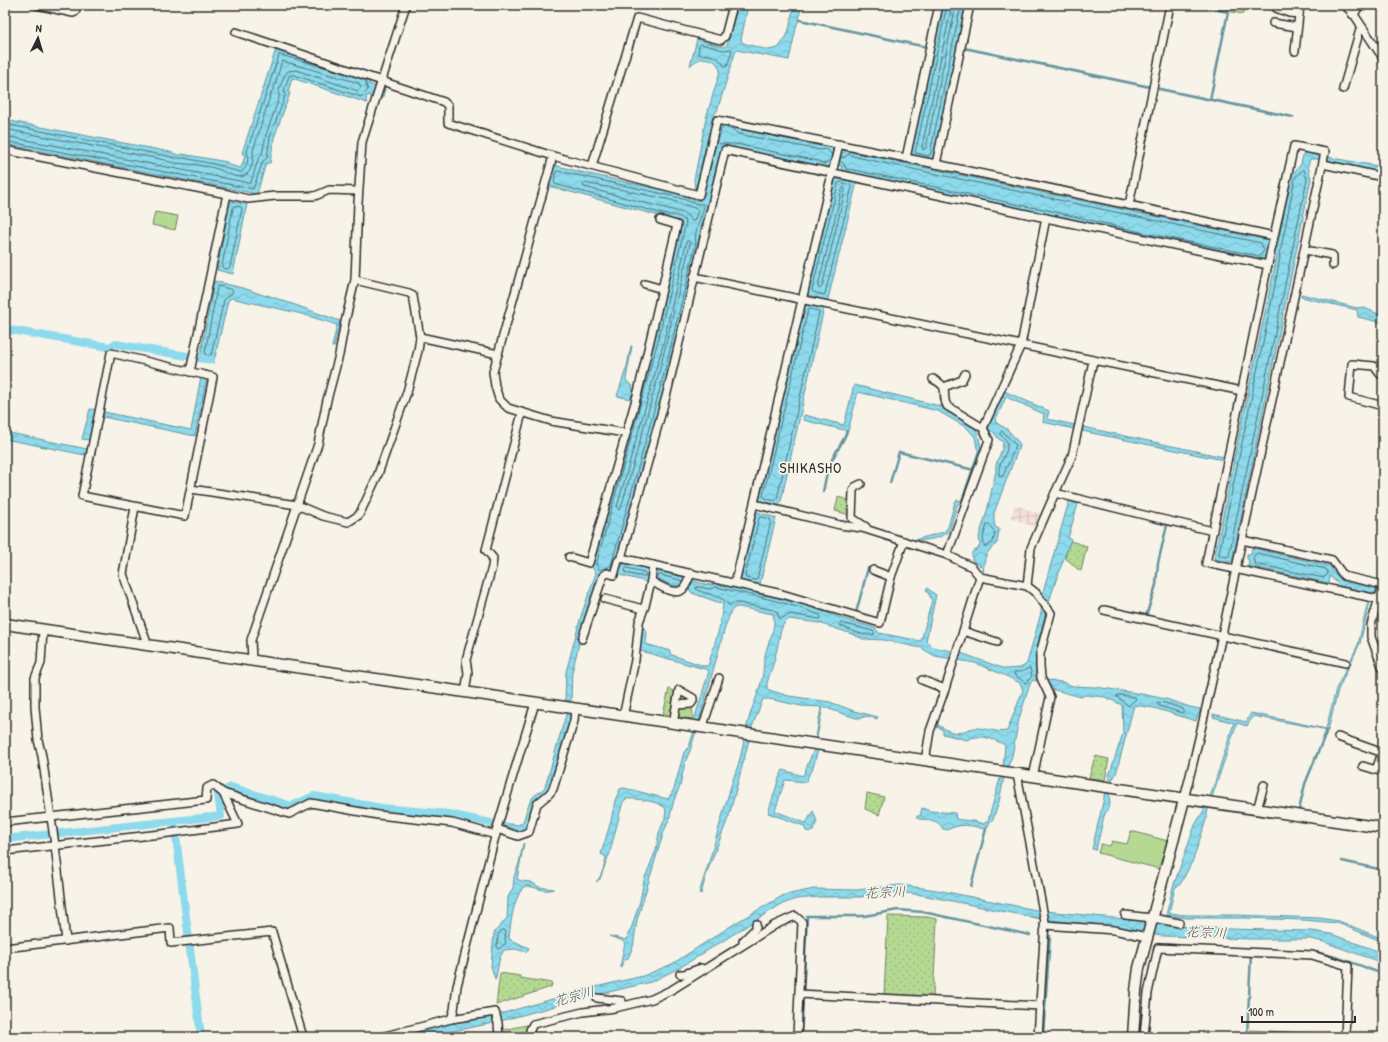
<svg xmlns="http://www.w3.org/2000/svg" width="1388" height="1042" font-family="'Patrick Hand','Klee One',sans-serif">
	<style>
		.industrial { fill: url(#industrial-grid) }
		.grass { fill: url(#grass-dots); stroke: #70825f }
		.green { fill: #b5d893; stroke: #70825f }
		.water { fill: url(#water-waves); stroke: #65949e }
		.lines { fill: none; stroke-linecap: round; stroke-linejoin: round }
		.shore { stroke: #527178; stroke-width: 1 }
		.stream { stroke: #65949e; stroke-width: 2.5 }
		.canal { stroke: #8cdaeb; stroke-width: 8 }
		.street-casing { stroke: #2b2b2b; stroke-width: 10 }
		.secondary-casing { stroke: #2b2b2b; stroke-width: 13 }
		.street { stroke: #f7f3e8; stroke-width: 7 }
		.secondary { stroke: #f7f3e8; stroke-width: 10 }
		.labels { text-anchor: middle; stroke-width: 3.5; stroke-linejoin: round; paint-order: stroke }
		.water-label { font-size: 14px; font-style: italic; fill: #43575b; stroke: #f7f3e8 }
		.quarter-label { font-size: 15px; letter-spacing: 1px; fill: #2b2b2b; stroke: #f7f3e8 }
	</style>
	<defs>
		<pattern id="industrial-grid" width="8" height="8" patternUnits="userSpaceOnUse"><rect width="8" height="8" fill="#f5e1d7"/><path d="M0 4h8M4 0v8" fill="none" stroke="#d2c1b9"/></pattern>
		<pattern id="grass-dots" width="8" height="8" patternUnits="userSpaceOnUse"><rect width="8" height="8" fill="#b5d893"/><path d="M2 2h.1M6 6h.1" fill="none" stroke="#9cba7f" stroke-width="1.8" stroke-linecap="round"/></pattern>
		<pattern id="water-waves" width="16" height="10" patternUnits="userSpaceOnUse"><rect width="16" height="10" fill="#8cdaeb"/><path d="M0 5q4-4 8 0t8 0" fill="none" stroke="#79bbca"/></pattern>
	</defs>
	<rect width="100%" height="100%" fill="#f7f3e8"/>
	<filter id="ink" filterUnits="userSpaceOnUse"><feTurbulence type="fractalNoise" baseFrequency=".025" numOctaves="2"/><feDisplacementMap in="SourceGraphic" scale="8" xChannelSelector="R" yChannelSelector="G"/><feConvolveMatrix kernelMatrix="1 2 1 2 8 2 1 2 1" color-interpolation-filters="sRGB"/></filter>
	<g filter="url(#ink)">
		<!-- industrial -->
		<path class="industrial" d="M 1015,505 L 1040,514 L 1034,527 L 1011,518 Z"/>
		<!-- grass -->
		<g class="grass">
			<path d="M 1236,5 L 1246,5 L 1243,14 L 1226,11 L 1228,8 L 1234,7 Z"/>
			<path d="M 838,497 L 852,501 L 850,515 L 835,511 Z"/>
			<path d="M 1070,541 L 1087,546 L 1081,571 C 1074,568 1072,562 1065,558 Z"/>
			<path d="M 669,689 L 677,692 L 673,716 L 663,714 Z"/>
			<path d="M 1095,756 L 1109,759 L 1105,780 L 1089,778 Z"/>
			<path d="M 867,793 L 884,797 L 879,815 L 865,809 Z"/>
			<path d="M 888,916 L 927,917 L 937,919 L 933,997 L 884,995 Z"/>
			<path d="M 500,973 L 520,976 L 520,978 L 552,983 L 551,987 L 496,1005 Z"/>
			<path d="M 1250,1030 L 1340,1035 L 1340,1037 L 1250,1037 Z"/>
		</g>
		<!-- green -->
		<g class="green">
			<path d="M 155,212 L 178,216 L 175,230 L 152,225 Z"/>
			<path d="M 692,705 L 693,719 L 677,717 L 678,708 Z"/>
			<path d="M 1131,831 L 1168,841 L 1160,869 L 1098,853 L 1101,844 L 1110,846 L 1112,841 L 1127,844 Z"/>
			<path d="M 532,1024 L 528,1037 L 502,1037 L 502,1030 Z"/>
		</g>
		<!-- water -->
		<g class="water">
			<path d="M 738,5 L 748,5 L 741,40 L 743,43 L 768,50 L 778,48 C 783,42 789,33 790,25 C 791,18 792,12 795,5 L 802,5 L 799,16 L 800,19 L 797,24 L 789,60 L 736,50 L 717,111 L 713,116 L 697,185 L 695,189 L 694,180 L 706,118 L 720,71 C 717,56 699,55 690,66 L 697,39 L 724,47 L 727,45 Z"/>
			<path d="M 943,5 L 966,5 L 935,150 L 935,151 L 932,161 L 912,156 L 910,154 L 912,146 L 913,145 Z"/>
			<path d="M 276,49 L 371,77 L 369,84 L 385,89 L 382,100 L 367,95 L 366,100 L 367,103 L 292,78 L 288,92 L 290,93 L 274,138 L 270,163 L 266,163 L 257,194 L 5,144 L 5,120 L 170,152 L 175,154 L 176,153 L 177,155 L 181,155 L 182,154 L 227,162 L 229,165 L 241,168 L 245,156 L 242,153 Z"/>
			<path d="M 722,123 L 739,127 L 738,129 L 821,146 L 822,144 L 833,146 L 833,151 L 844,153 L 845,149 L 856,151 L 856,153 L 1268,240 L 1267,246 L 1277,248 L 1291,176 L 1301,164 L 1304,151 L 1332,158 L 1383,167 L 1383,174 L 1317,159 L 1310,159 L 1308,166 L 1311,179 L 1232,562 L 1214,559 L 1234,461 L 1230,460 L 1231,459 L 1234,459 L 1277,256 L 1266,254 L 1264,260 L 1260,260 L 1145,237 L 1038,212 L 1037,213 L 840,172 L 842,166 L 830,164 L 830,168 L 828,169 L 818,167 L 818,165 L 734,148 L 734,149 L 723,147 L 704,221 L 702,224 L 699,240 L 700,242 L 668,375 L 616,561 L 613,571 L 606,571 L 582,632 L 572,672 L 571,701 L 565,700 L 566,672 L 581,616 L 596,573 L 591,566 L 653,343 L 682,222 L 548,186 L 554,165 L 589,174 L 677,193 L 677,194 L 700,201 L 718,125 Z"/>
			<path d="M 835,178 L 857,182 L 828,299 L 825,300 L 808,295 L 807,292 Z"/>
			<path d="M 230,201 L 247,204 L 233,274 L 217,270 Z"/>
			<path d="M 214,281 L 246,289 L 266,296 L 267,295 L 340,321 L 334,347 L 332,347 L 337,325 L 302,314 L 231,298 L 228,301 L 214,361 L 200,358 L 213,287 L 211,286 L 211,283 L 214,284 Z"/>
			<path d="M 1301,294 L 1357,308 L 1362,307 L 1383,316 L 1383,323 L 1358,317 L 1357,310 L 1301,297 Z"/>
			<path d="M 809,304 L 824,308 L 781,501 L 779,505 L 778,506 L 759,500 L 759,499 L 805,306 Z"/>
			<path d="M 631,346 L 632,346 L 626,379 L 627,382 L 632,385 L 633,391 L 635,392 L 632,394 L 630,399 L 617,396 L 627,366 Z"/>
			<path d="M 202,371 L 208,372 L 195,436 L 103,417 L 104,412 L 191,430 Z"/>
			<path d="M 854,385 L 940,406 L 973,426 L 978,433 L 981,449 L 979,451 L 977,448 L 975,437 L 967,428 L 938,411 L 858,392 L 848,431 L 803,420 L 804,415 L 844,425 Z"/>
			<path d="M 1004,391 L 1049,411 L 1047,419 L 1075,425 L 1074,429 L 1043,422 L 1044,414 L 1006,397 L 995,421 L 998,424 L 1007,429 L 1020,444 L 994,513 L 994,521 L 995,527 L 999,529 L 997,543 L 988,552 L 985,558 L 983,572 L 983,568 L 972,560 L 972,552 L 978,549 L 980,545 L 979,537 L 987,511 L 996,471 C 994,462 1003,453 1003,442 C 997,439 996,434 991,430 L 990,432 L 987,428 L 992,419 Z"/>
			<path d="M 90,409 L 97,410 L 89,440 L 82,439 Z"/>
			<path d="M 1083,427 L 1224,457 L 1223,460 L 1082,431 Z"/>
			<path d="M 5,432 L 87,449 L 85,455 L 5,439 Z"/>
			<path d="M 957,500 L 962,501 L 961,503 L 957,505 L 949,532 C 938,539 926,541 914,540 L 944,532 L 948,527 L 955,502 Z"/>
			<path d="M 1069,501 L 1078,504 L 1068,538 L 1071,539 C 1061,567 1028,651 1037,677 L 1047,680 L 1062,682 L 1073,686 L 1095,687 L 1136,693 L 1166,699 L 1190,707 L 1200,709 L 1200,714 L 1198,714 L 1196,721 L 1154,708 L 1134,705 L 1116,774 L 1112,780 L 1108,779 L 1123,733 L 1122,705 L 1105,697 L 1085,695 L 1081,697 L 1051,689 L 1051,685 L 1033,680 L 1030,684 L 1019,719 L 1012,756 L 1004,777 L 999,802 L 993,819 L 990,822 L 987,828 L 984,829 C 971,825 960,823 947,830 L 943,829 C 938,819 929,820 919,819 L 917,818 L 917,816 L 920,816 L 922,808 L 930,811 L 955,813 L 956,819 C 965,821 974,820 983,824 L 988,821 L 1003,768 L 1005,745 C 993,739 979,733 967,740 L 943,734 L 943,730 L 937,727 L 938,725 C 942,727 947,731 952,732 C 961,735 967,728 976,728 C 987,728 997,733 1007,731 L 1023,690 L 1020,683 L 1006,676 L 975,663 L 935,656 L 921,648 L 884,640 L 863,639 L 852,634 L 819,623 L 789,619 C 778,626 780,641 776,653 C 774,663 770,673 767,683 L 767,688 L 769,690 L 789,696 L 830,702 L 854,711 L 878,717 L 877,719 L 867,716 L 861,718 L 856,718 L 823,707 L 815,747 L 818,750 L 812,771 L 810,772 L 806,782 L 785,780 L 775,811 L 806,823 L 813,811 L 817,821 L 813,831 L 810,832 L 806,831 L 804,826 L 768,813 L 779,778 L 783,770 L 803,776 L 814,749 L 821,707 L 801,706 L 769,699 L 763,699 L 752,727 L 749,740 L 729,816 L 707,872 L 701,894 L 699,893 C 711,858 720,822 731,786 C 734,775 739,765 741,754 C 744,744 744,735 747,725 C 751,709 758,695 762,679 C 764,671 763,662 765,655 C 768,641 777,628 773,614 L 739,607 C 729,607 730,618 726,624 L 700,718 L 690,751 L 685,762 L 680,786 L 674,800 L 669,820 L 664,831 L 637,920 L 633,947 L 628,958 L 623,962 L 621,967 L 620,967 L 625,943 L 621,940 L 609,936 L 627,940 L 628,934 L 631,929 L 640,901 L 644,880 L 656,850 L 659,833 L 665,818 L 666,809 C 660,801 635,798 626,799 L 623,802 L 621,809 L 609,856 L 608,857 L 600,879 L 596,882 C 602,876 605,865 606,857 L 601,854 L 611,821 L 615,800 L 620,789 L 624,788 L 668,799 L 674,789 L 684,752 L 689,747 L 694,731 L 695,717 L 709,671 L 708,670 L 641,651 L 640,649 L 642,628 L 646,629 L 647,632 L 646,644 L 670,651 L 670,653 L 672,655 L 704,666 L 708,666 L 719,629 L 723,604 L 692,593 L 688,588 L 679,590 L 620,575 L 619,574 L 620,571 L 618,570 L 618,567 L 621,568 L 623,563 L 647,568 L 650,572 L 656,570 L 683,577 L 700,583 L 711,585 L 715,583 L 803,604 L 838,617 L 875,628 L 879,633 L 921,641 L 932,600 L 926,589 L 927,588 L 936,595 L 926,641 L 933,647 L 961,653 L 1005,669 L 1020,668 L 1024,666 L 1027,663 L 1031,649 L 1041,613 L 1042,595 Z"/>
			<path d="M 756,512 L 758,512 L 776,518 L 760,584 L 758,585 L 741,581 L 740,579 Z"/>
			<path d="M 1252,548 L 1331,566 L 1331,569 L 1343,581 L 1383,590 L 1383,596 L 1340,586 L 1330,576 L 1329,583 L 1248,566 L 1249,560 L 1247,559 L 1247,554 L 1251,554 Z"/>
			<path d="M 1368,601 L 1370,602 L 1360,643 L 1338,690 L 1328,730 L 1253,716 L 1247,726 L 1237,723 L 1213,794 L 1207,813 L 1207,817 L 1193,860 L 1181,883 L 1175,888 L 1169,913 L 1186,915 L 1236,915 L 1320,918 L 1339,921 L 1383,939 L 1383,942 L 1338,923 L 1303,920 L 1245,918 L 1187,918 L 1166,915 L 1173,887 L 1195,825 L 1204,810 L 1211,794 L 1234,723 L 1213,717 L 1213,714 L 1246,722 L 1251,713 L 1326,729 L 1336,689 L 1358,645 Z"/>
			<path d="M 567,711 L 572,712 L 573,715 L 551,789 L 543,797 L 527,830 L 519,834 L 500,827 L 502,823 L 518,825 L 523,822 C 526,814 527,805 533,797 C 537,793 541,792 545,787 Z"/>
			<path d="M 1106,792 L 1109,792 L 1110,804 L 1104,816 L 1096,850 L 1092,849 L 1104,798 L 1104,794 Z"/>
			<path d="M 524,843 L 517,879 L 521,881 L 531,882 L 539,887 L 554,889 C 543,893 535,886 525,886 C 514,895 510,925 509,939 L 529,948 L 527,952 L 515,949 L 504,950 L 500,957 L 496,977 L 495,979 L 491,966 L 494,933 L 507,918 L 508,897 L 513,888 L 514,877 L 519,863 L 523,844 Z"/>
			<path d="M 900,885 L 937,890 L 1036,910 L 1163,923 L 1177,926 L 1229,929 L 1312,931 L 1331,934 L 1383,953 L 1383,963 L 1324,942 L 1310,939 L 1251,939 L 1162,936 L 1134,932 L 1123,928 L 1041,919 L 922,895 L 899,892 L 860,897 L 819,897 L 796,899 L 780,905 L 681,967 L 651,982 L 592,996 L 493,1023 L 425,1037 L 391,1037 L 433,1027 L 500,1014 L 591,988 L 643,976 L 672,964 L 737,922 L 784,895 L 814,889 L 857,890 Z"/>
		</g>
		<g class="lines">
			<!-- shore -->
			<g class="shore">
				<path d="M 947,5 L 917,145 L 915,151 L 916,153 L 929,156 L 931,153 L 931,149 L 961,5"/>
				<path d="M 952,5 L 922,147 L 923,150 L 926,148 L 956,5"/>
				<path d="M 701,44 L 723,50 L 731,49 L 732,51 L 727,66 L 724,66 C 719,55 709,55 698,54 L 699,46 Z"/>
				<path d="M 5,124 L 167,156 L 174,158 L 184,158 L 223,166 L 228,169 L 241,172 C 248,168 249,157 247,151 L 279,55 L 281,55 L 344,73"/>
				<path d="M 5,129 L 165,160 C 172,164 179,163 186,164 C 193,164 214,167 220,170 C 227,173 236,179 244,176 C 252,173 254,158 253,151 L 271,93 L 274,88 L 282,61 L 359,83 L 361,87 L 358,91 L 296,70 L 288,71 L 284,76 L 279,90 L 279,98 L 266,135 L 262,154 L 258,160 L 251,182 L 250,183 L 5,136"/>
				<path d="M 5,141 L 253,189 L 263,161 L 267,158 L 270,137 L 284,99 L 285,95 L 284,91 L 289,76 L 294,75 L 361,97 L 368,90 L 366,85 L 366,80"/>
				<path d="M 831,160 L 824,164 L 818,161 L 736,144 L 720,144 L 718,142 L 721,129 L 723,127 L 734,130 L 738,134 L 820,150 L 827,149 L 832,155"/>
				<path d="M 840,161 L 844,164 L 846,169 L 854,170 L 1035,208 L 1039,208 L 1145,233 L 1259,256 L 1261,255 L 1264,250 L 1261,243 L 856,157 L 848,154 L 845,157 L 840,158"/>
				<path d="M 1304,170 L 1307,179 L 1229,555 L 1227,557 L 1220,556 L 1219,553 L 1275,285 L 1280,257 L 1279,252 L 1281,248 L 1295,178 L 1302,170 Z"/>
				<path d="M 558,171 L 673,196 L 698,204 L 703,204 L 704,206 C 702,217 693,232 696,243 L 664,374 L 611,566 L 600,570 L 596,565 L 657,344 L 686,222 C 683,217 673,214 667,215 L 555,184 L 554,181 L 556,172 Z"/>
				<path d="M 840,182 L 850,185 L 852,187 L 825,294 L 823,295 L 813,292 L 812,290 L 838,184 Z"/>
				<path d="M 584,183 L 623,190 L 671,200 L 697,209 L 698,211 L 694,221 L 692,221 L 688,216 L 684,213 L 584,187 L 583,185 Z"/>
				<path d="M 844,188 L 845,191 L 822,287 L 819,289 L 818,286 L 842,190 Z"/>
				<path d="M 235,206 L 241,207 L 242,209 L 230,267 L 228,269 L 223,268 L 222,266 L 233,208 Z"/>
				<path d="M 687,241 L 689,241 L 690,244 L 659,373 L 621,508 L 619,510 L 617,507 L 663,345 Z"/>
				<path d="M 219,286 L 232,290 L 233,292 L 224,300 L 211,355 L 209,356 L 206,355 L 205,353 L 217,288 Z"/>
				<path d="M 810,309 L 818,311 L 819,313 L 777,499 L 775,501 L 765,498 L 763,496 L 808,310 Z"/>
				<path d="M 1002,431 L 1016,445 L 1003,476 L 1001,477 L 999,476 L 999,467 L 1007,450 L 1007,441 L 1000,434 Z"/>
				<path d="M 761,517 L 770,519 L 771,521 L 757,579 L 755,580 L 746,578 L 745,576 L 759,518 Z"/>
				<path d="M 989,524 L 995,533 L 993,542 L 986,547 L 984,546 L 983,537 L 987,525 Z"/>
				<path d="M 1257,553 L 1326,569 L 1328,573 L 1324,578 L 1255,564 L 1253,558 Z"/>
				<path d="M 627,568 L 644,572 L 646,575 L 644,577 L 626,573 L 625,570 Z"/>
				<path d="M 660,575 L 680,580 L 682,583 L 678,586 L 670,585 L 659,579 L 658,576 Z"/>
				<path d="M 698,587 L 710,589 L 716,587 C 751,595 787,602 820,615 L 821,618 L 819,619 L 791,614 L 780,619 L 777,612 L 774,610 L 739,603 L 734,603 L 729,605 C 722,595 708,595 697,590 L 696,588 Z"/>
				<path d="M 841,623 L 873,631 L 875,634 C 867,638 850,630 841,626 L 840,625 Z"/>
				<path d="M 1030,668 L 1032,676 L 1026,683 L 1014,675 L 1015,672 L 1021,672 Z"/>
				<path d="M 1119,695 L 1135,697 L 1136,699 L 1128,706 L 1124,702 L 1118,698 L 1117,696 Z"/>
				<path d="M 1158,702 L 1165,703 L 1183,709 L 1184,712 L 1182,713 L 1159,706 L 1157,704 Z"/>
				<path d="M 502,930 L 506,931 L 505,939 L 506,943 L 499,949 L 497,947 L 498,935 Z"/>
			</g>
			<!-- stream -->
			<g class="stream">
				<path d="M 1195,5 L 1228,12 L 1210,100"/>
				<path d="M 800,20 L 926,47"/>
				<path d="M 964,48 L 1293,117"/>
				<path d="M 890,483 L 899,452 L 974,470"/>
				<path d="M 823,492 C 825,483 826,473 830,464 C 835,452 843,443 847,431"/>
				<path d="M 962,501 L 979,451"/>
				<path d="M 1151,521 L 1199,531"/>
				<path d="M 1380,581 L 1383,571"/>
				<path d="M 856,613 L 868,568"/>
				<path d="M 1144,615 L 1146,616 L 1156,585 L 1158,563 L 1167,525"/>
				<path d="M 1299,810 L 1305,784 L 1327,730"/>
				<path d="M 1342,861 L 1383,870"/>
				<path d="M 971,886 L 986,829"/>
				<path d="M 1157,944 L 1172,945"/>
				<path d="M 1305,951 C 1328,952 1361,966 1383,974"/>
				<path d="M 801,1037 L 807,916 L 864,916 L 898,910 L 923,912 L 1030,935"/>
				<path d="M 1043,1037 L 1050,936"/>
				<path d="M 1247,1037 L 1251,954"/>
			</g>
			<!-- canal -->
			<g class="canal">
				<path d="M 5,329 L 109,347 L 115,344 L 211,360"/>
				<path d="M 174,821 L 201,1037"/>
				<path d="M 5,839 L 221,816 L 218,794 L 231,787 L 292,806 L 314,796 L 382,808 L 449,814 L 504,826"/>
			</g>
			<!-- street casing -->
			<g class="street-casing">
				<g id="street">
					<path d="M 37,5 L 73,13 L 75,12 L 78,5"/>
					<path d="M 1344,5 L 1353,13 L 1383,58"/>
					<path d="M 1276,8 L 1289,13 L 1299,14"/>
					<path d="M 1273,23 L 1297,27"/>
					<path d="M 236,32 L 444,102 L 448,106 L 448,123 L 553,156 L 699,195 L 717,120 L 936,164 L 1274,236"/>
					<path d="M 1295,51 L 1300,5"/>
					<path d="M 1343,89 L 1361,26"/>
					<path d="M 5,150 L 227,194 L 248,199 L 275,196 L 315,196 L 329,190 L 358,191"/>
					<path d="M 553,156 L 493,372 L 495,386 L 499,399 L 508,408 L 551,421 L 625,433"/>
					<path d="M 906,158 L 939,5"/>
					<path d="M 936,164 L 970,5"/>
					<path d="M 1323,164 L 1383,177"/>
					<path d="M 592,166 L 637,18 L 721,40 L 725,36 L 733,5"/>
					<path d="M 1129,205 L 1170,5"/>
					<path d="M 1305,250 L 1332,255 L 1333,256 L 1333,265"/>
					<path d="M 694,277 L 1242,391"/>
					<path d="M 645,284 L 662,289"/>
					<path d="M 420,337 L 498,354"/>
					<path d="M 111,353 L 213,377 L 185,516 L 82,496 Z"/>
					<path d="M 1093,361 L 1072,456 L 1055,493 L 1148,516 L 1213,531"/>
					<path d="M 190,372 L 227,194"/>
					<path d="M 1383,374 L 1380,374 L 1374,366 L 1352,364 L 1349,397 L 1383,406"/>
					<path d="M 933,379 C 952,389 940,392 947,406 L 983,428 L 989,440 L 947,555 L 972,567 L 980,577 L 1027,586 L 1036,593 L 1051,613 L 1040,654 L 1040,666 L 1041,678 L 1050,697 L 1033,777"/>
					<path d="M 944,387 L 962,380 L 965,374"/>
					<path d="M 983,428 L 1021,345 L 1046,218"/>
					<path d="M 861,484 L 855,487 L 853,491 L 852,518 L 866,527"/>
					<path d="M 191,489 L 297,505 L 323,516 L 348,522 L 359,515 L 362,509 L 377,477 L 407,392 L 418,351 L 420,337 L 413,296 L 409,293 L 355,280"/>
					<path d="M 754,504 L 840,525 L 862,528 L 947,555"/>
					<path d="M 135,507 L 123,574 L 148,646"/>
					<path d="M 1242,540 L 1332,560 L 1344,576 L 1383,585"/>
					<path d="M 569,557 L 589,563 L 638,392 L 677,225 L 660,220"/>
					<path d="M 621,558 L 782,594 L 880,623 L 891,577 L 904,541"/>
					<path d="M 873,570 L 891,577"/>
					<path d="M 651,581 C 658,585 677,598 684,588 C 687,584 689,578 691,573"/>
					<path d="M 735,583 L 839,144"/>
					<path d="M 1383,584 L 1371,625 L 1371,637 L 1383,669"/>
					<path d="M 1027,586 L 1031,548 L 1055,493"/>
					<path d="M 605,599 L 643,609"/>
					<path d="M 1104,610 L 1346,663"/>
					<path d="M 43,630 L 41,663 L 35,678 L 35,707 L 38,740 L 42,756 L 55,845 L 66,941"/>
					<path d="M 963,631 L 997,642"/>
					<path d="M 582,639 L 603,576 L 607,573 L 614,575 L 618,561 L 621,558 L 667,393 L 725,150 L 1268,265"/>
					<path d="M 252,660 L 251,640 L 318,444 L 327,400 L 339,355 L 345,322 L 355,280 L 358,203 L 362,142 L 406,5"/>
					<path d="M 922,680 L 945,689"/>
					<path d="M 465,693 L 468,673 L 466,660 L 492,567 L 493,558 L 486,550 L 522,413"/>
					<path d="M 624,712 L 635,660 L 639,622 L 645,606 L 651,581 L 653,565"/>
					<path d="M 674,723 L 674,718 L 679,690 L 693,698 L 693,701 L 691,704 L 677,705"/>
					<path d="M 704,723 L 719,678"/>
					<path d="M 1338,737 L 1383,753"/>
					<path d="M 929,761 L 926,755 L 930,731 L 945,689 L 980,577"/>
					<path d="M 1363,766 L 1383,772"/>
					<path d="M 1376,770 L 1382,753"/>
					<path d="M 1017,774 L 1045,922 L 1038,1037"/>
					<path d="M 1185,795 C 1207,711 1224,625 1242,540 L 1325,152 L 1294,146 L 1272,245 L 1206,563 L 1383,600"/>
					<path d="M 1258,806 L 1264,785"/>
					<path d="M 5,822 L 206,800 L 207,788 L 213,785 L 223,793 L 289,814 L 311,803 L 378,815 L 452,823 L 496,835"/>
					<path d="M 497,829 L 518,836 L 529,832 L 537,804 L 549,794 L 553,789 L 574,721 L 575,709"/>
					<path d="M 5,851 L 161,834 L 238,824 L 223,793"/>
					<path d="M 1125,915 L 1152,918"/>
					<path d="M 1158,919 L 1179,923"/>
					<path d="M 1044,925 L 1114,930 L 1147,937"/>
					<path d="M 743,943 L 743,941 L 756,928 L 756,924"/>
					<path d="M 5,948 L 170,928 L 171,943 L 272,932 L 303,1037"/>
					<path d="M 680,974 L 684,974 L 701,968"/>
					<path d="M 799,994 L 1040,1006"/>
					<path d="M 597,998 L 622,1001"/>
					<path d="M 451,1019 L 454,1010 L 457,986 L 498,825 L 535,703"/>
					<path d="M 381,1037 L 451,1019 L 495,1012 L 498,1023 L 499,1037"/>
					<path d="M 530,1037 L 530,1030 L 533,1024 L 583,1012 L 615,1008 L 652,999 L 673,989 L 775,925 L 795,916 L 802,922 L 797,1037"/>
					<path d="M 1144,1037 L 1148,993 L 1158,948 L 1312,955 L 1348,966 L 1345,1037"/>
				</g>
			</g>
			<!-- secondary casing -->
			<g class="secondary-casing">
				<g id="secondary">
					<path d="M 1353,13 L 1358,5"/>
					<path d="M 5,624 L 1383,828"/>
					<path d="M 1133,1037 L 1136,991 L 1139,968 L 1184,800"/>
				</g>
			</g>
			<!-- street -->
			<use href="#street" class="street"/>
			<!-- secondary -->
			<use href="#secondary" class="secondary"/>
		</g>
	</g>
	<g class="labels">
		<!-- water labels -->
		<g class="water-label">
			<text transform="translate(885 892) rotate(-3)" y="5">花宗川</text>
			<text transform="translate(1206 932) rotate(3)" y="5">花宗川</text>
			<text transform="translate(574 996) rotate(-15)" y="5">花宗川</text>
		</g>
		<!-- quarter labels -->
		<g class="quarter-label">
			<text x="811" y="473">SHIKASHO</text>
		</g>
	</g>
	<!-- margin -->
	<rect width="1388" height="1042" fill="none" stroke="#f7f3e8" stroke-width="20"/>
	<rect x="10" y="10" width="1368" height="1022" fill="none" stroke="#2b2b2b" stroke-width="1.5" filter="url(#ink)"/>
	<!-- north arrow -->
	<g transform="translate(38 38) rotate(5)" stroke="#f7f3e8" stroke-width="3" paint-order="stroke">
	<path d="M0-3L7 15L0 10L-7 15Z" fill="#2b2b2b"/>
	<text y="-6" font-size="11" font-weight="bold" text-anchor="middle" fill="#2b2b2b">N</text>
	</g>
	<!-- scale -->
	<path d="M1242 1016v6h113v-6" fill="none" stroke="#2b2b2b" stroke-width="2"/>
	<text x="1248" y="1016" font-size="12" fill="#2b2b2b" stroke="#f7f3e8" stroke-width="3" paint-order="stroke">100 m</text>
</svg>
